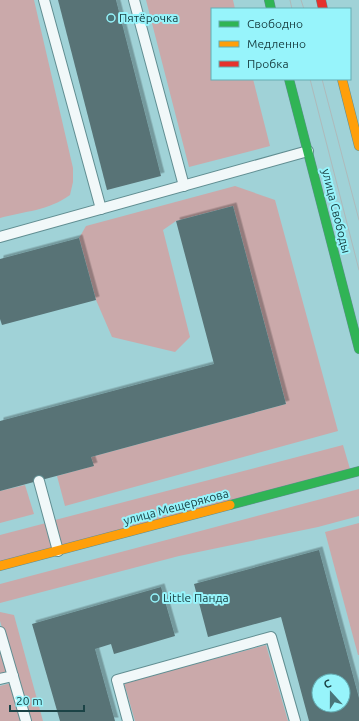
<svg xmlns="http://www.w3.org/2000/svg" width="359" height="721" font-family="Ubuntu,sans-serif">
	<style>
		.green { fill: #caa9aa }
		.building { fill: #587376; fill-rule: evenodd; filter: url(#shadow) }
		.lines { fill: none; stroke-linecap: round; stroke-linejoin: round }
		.lane-casing { stroke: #618e92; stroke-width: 12 }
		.fast-casing { stroke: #618e92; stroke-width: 10 }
		.slow-casing { stroke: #618e92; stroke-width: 10 }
		.jam-casing { stroke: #618e92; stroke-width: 10 }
		.lane { stroke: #f1f8f9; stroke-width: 10 }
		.fast { stroke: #30b455; stroke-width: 9 }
		.slow { stroke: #ff9f0a; stroke-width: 9 }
		.jam { stroke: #e5322d; stroke-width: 9 }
		.tram { stroke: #aebabb; stroke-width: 1 }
		.poi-dot { fill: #4a7579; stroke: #97f4fb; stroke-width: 1.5 }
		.labels { text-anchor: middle; stroke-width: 4; stroke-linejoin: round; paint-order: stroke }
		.poi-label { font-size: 12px; fill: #1b4346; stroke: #97f4fb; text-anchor: start }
		.street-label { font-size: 12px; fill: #1b4346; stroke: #97f4fb }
	</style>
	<defs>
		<filter id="shadow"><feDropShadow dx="3.5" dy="-3.5" stdDeviation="0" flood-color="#0004"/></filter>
	</defs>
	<rect width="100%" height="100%" fill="#a0d2d7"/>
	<!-- green -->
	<g class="green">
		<path d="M 0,0 L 34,0 L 73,168 L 73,182 L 70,195 C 48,211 25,211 0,218 Z"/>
		<path d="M 146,0 L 233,0 L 235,9 L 212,9 L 212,79 L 253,79 L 270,146 L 189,167 Z"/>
		<path d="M 235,186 L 275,200 L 338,431 L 65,506 L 57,476 L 93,466 L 91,457 L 286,404 L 233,206 L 176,221 L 163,230 L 190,337 L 175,352 L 112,337 L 96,300 L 79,238 L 86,226 Z"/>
		<path d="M 343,445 L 350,469 L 61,546 L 55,520 Z"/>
		<path d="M 25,485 L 34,514 L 0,523 L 0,491 Z"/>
		<path d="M 359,489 L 359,516 L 318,527 L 179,556 L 0,603 L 0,584 Z"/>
		<path d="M 46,523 L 53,548 L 0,562 L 0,535 Z"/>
		<path d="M 359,523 L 359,655 L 358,655 L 325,532 Z"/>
		<path d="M 0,612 L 14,615 L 43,721 L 29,721 L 0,621 Z"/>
		<path d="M 0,632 L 13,676 L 0,679 Z"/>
		<path d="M 266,645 L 288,721 L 135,721 L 124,683 Z"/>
		<path d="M 14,682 L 26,721 L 0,721 L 0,686 Z"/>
	</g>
	<!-- building -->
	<g class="building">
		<path d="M 58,0 L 116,0 L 161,176 L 107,190 Z"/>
		<path d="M 233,206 L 286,404 L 91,457 L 94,466 L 0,491 L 0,421 L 214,364 L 176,221 Z"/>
		<path d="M 79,238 L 96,300 L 2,325 L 0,319 L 0,259 Z"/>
		<path d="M 319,550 L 359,698 L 359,721 L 309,721 L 281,617 L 208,637 L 194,584 ZM 319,681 L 343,681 L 343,705 L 319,705 Z"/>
		<path d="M 161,587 L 175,636 L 114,654 L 111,644 L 95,649 L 115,721 L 60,721 L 32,624 Z"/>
	</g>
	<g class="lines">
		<!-- lane casing -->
		<g class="lane-casing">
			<g id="lane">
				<path d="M 44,0 L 101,209"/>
				<path d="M 134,0 L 184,186"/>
				<path d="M 0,237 L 308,151"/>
				<path d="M 39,481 L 58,551"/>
				<path d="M 0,632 L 26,721"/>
				<path d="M 0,679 L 13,676"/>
				<path d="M 128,721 L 117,680 L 271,637 L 295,721"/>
			</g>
		</g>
		<!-- fast casing -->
		<g class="fast-casing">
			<g id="fast">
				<path d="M 269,0 L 271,9"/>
				<path d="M 289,79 L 359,349"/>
				<path d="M 230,505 L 359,471"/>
			</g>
		</g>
		<!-- slow casing -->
		<g class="slow-casing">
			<g id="slow">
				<path d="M 342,79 L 359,146"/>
				<path d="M 0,566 L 230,505"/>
			</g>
		</g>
		<!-- jam casing -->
		<g class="jam-casing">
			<path id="jam" d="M 321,0 L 323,9"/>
		</g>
		<!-- lane -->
		<use href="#lane" class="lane"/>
		<!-- fast -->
		<use href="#fast" class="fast"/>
		<!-- slow -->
		<use href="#slow" class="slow"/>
		<!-- jam -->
		<use href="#jam" class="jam"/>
		<!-- tram -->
		<g class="tram">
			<path d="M 290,0 L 292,9"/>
			<path d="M 301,0 L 304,9"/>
			<path d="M 310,79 L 359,270"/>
			<path d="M 322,79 L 359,220"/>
		</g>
	</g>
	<!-- markers -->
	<g class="poi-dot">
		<circle cx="111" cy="18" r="4"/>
		<circle cx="155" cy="598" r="4"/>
	</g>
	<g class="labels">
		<!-- poi labels -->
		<g class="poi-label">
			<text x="119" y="22">Пятёрочка</text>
			<text x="163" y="602">Little Панда</text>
		</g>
		<!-- street labels -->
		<g class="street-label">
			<text transform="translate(336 211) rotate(76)" y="4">улица Свободы</text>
			<text transform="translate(176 507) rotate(-15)" y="4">улица Мещерякова</text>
		</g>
	</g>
	<!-- legend -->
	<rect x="211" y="8" width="140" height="72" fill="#97f4fb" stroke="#65adb3"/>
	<rect x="219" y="21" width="20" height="6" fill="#30b455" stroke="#65adb3"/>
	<text x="247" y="28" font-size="12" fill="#1b4346">Свободно</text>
	<rect x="219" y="41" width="20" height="6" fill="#ff9f0a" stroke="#65adb3"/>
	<text x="247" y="48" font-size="12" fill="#1b4346">Медленно</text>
	<rect x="219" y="61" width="20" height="6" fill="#e5322d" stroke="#65adb3"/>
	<text x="247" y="68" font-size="12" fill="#1b4346">Пробка</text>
	<!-- north arrow -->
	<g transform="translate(331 693) rotate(339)"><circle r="19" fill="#97f4fb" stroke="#65adb3"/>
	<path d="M0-3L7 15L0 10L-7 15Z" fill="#4a7579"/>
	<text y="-6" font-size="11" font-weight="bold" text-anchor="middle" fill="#1b4346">С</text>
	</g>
	<!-- scale -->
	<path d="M10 705v6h74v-6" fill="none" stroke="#1b4346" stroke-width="2"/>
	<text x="16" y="705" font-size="12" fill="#1b4346" stroke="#97f4fb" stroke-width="3" paint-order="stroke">20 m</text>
</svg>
